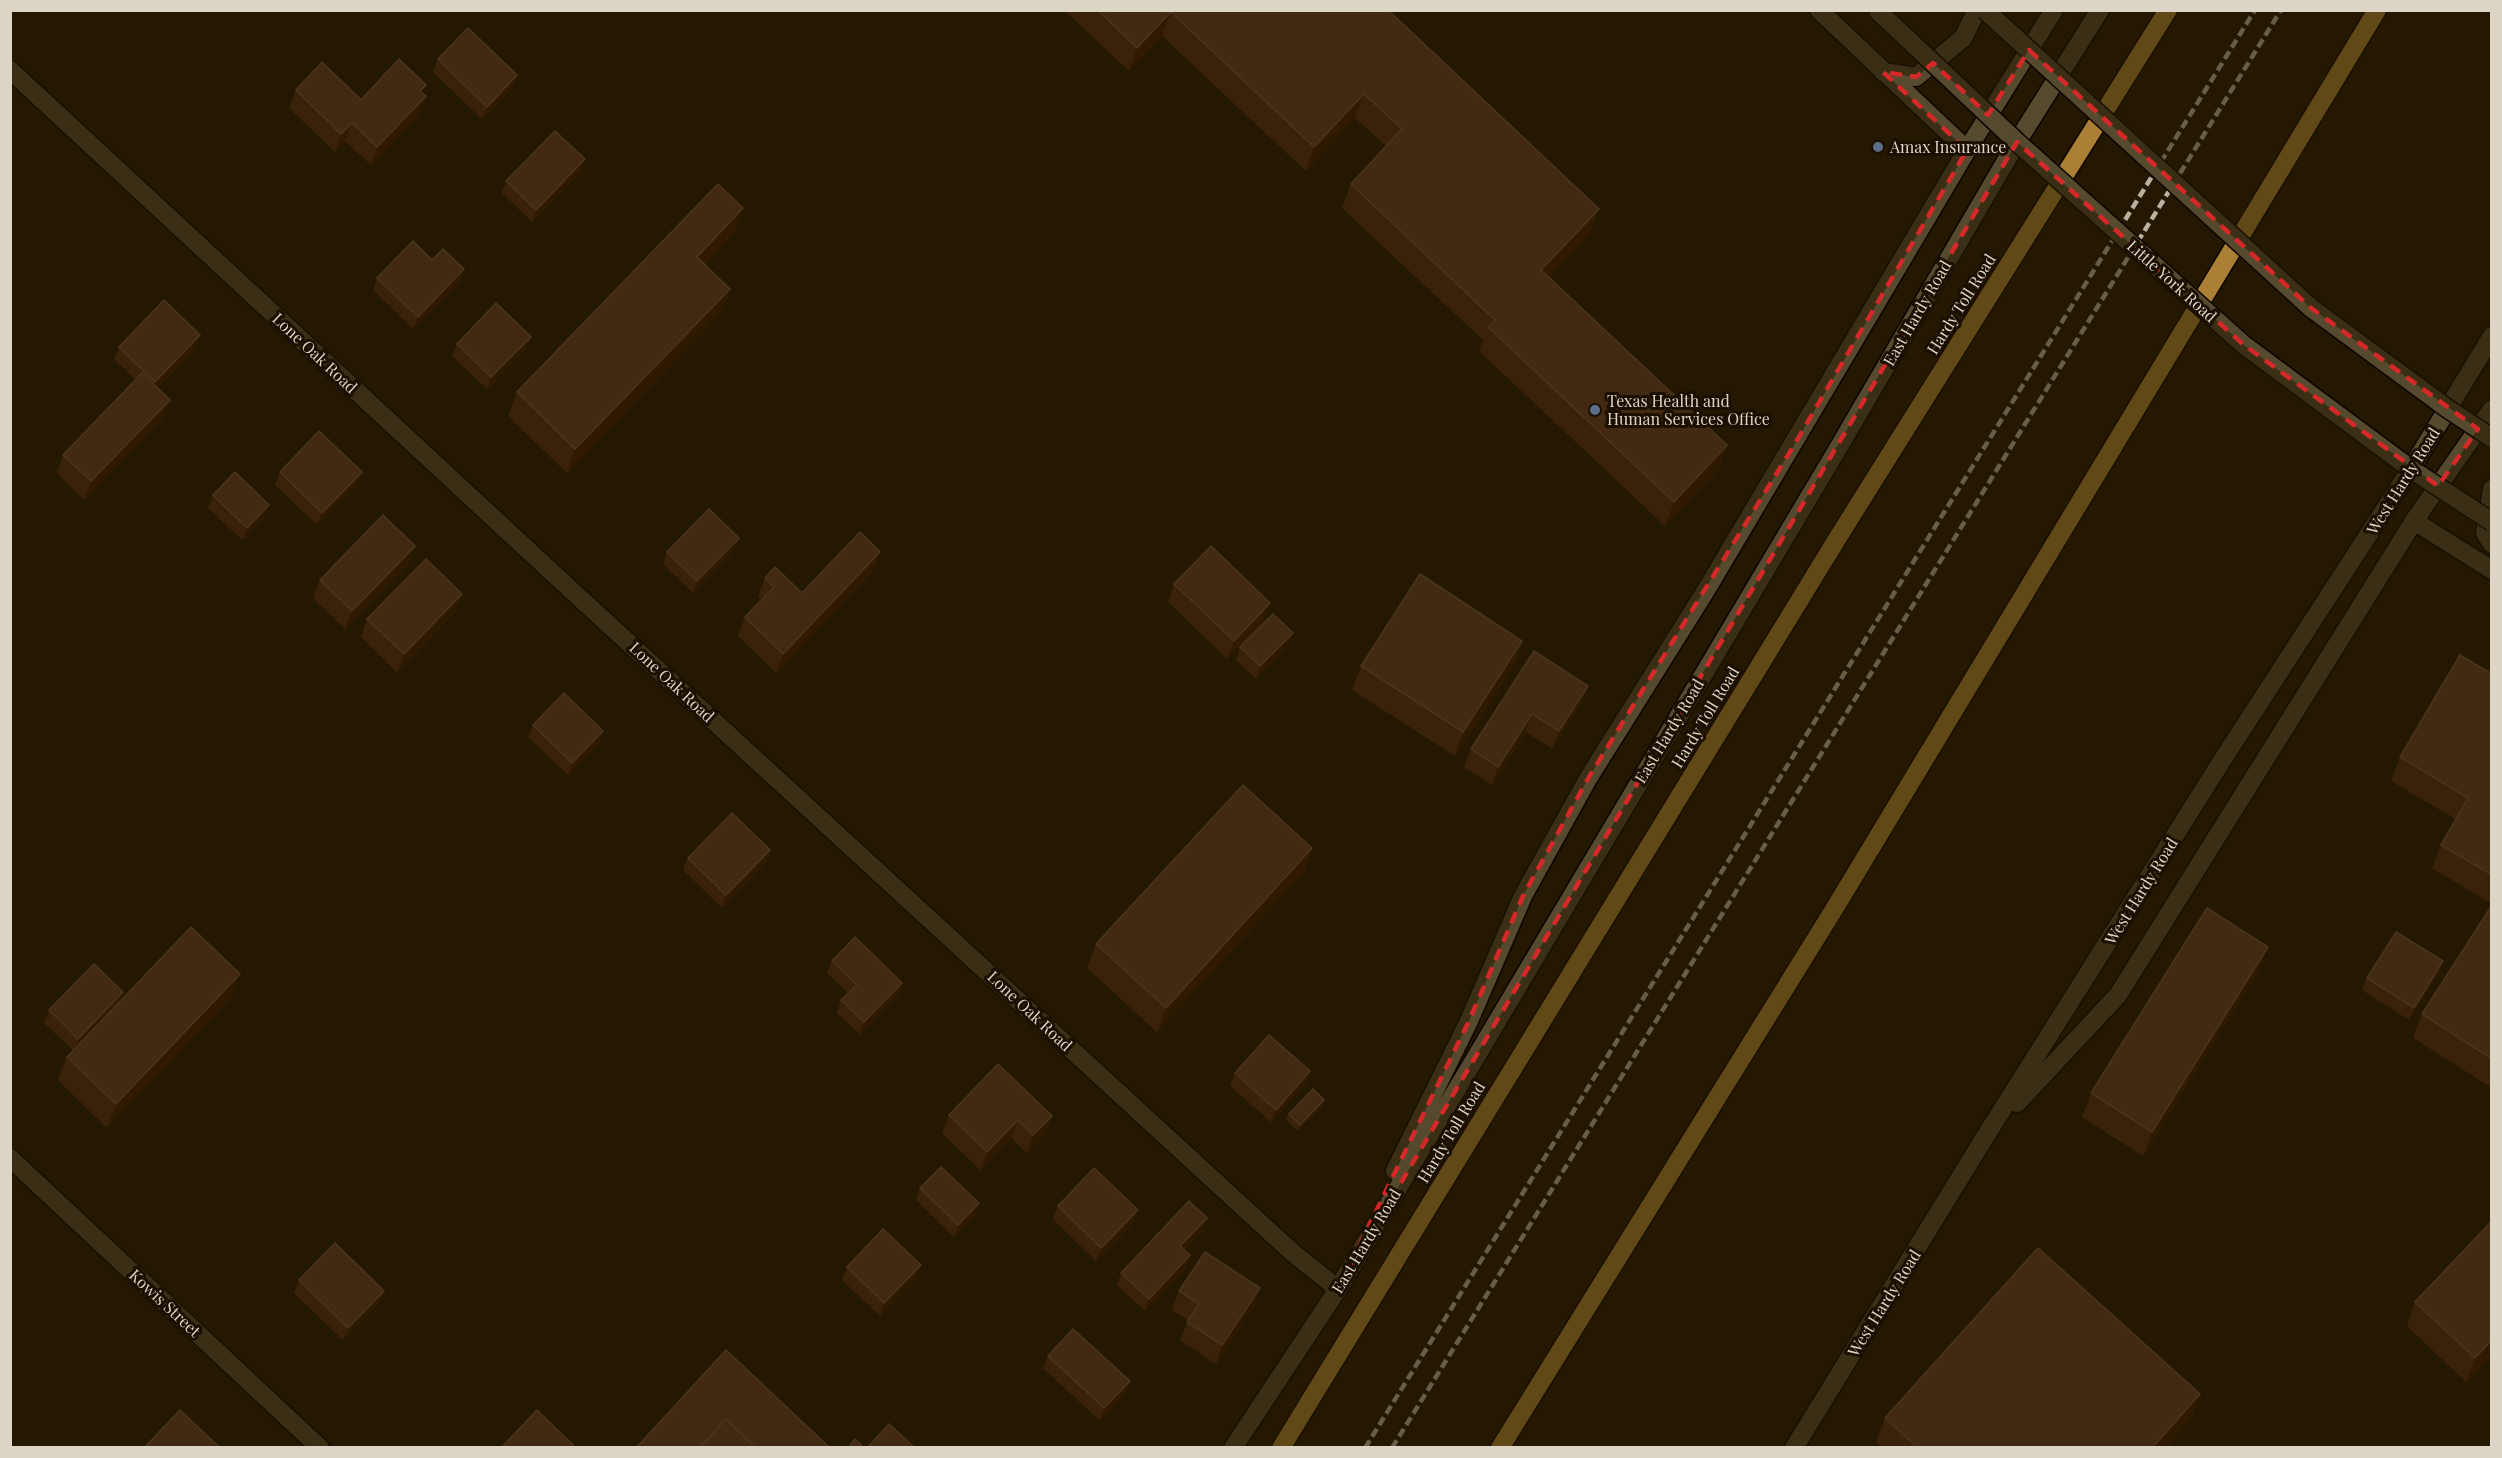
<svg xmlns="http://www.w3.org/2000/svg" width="2502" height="1458" font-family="'Playfair Display',serif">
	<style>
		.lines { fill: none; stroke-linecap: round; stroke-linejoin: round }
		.minor-casing { stroke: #0d0400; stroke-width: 21 }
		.secondary-casing { stroke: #0d0400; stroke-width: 21 }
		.motorway-casing { stroke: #0d0400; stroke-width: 21 }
		.minor { stroke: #564a2e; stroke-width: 18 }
		.secondary { stroke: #564a2e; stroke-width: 18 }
		.motorway { stroke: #ac8034; stroke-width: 18 }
		.rail { stroke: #bab2a1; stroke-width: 4.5; stroke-dasharray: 9 4.5; stroke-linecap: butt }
		.secondary-bridge-casing { stroke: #0d0400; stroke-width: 21; stroke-linecap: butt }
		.secondary-bridge { stroke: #564a2e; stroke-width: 18 }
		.wall { fill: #562b14 }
		.shaded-wall { fill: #3c1c04 }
		.building { fill: #653d28; stroke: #785541; stroke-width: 1.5 }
		.marked { fill: none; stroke: #d62828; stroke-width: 4.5; stroke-dasharray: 12 8; stroke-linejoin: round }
		.service-dot { fill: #5c6f8a; stroke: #1b1000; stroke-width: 2 }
		.labels { text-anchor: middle; stroke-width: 6; stroke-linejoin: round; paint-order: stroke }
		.poi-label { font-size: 16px; fill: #ddd6c7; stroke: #1b1000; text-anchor: start }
		.street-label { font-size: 16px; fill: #ddd6c7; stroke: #1b1000 }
	</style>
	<rect width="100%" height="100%" fill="#241900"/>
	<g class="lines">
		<!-- minor casing -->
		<g class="minor-casing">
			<g id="minor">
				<path d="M 10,70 L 570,589 L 1293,1253 L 1338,1289"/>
				<path d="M 10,1158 L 320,1448"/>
			</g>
		</g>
		<!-- secondary casing -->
		<g class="secondary-casing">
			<g id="secondary">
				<path d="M 1819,10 L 1967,150"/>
				<path d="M 1883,72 L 1916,77 L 1963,38 L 1977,10"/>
				<path d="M 2492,489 L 2485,533 L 2492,544"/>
				<path d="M 2414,521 L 2492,570"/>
				<path d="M 2017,1103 L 2118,995 L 2414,521 L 2492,409"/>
				<path d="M 1395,1171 L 1469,1021 L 1523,896 L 1589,777 L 1705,592 L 1967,150 L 2054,10"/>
				<path d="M 1233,1448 L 1338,1289 L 1837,450 L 2017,142 L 2100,10"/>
				<path d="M 1794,1448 L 1985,1137 L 2223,759 L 2411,469 L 2492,336"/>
			</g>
		</g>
		<!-- motorway casing -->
		<g class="motorway-casing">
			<g id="motorway">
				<path d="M 1281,1448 L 1837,539 L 2168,10"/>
				<path d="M 1500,1448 L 1833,911 L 2377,10"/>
			</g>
		</g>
		<!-- minor -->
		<use href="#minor" class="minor"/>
		<!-- secondary -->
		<use href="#secondary" class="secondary"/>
		<!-- motorway -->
		<use href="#motorway" class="motorway"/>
		<!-- rail -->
		<g class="rail">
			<path d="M 1365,1448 L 2255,10"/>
			<path d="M 1392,1448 L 2281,10"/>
		</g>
		<!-- secondary-bridge casing -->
		<g class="secondary-bridge-casing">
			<g id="secondary-bridge">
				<path d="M 1985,10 L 2311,308 L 2448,409 L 2492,438"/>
				<path d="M 1879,12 L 2017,142 L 2244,345 L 2411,469 L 2492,522"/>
			</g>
		</g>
		<!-- secondary-bridge -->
		<use href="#secondary-bridge" class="secondary-bridge"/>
	</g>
	<!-- wall -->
	<g class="wall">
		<path d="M 1064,10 L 1388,10 L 1599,209 L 1590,233 L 1549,277 L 1719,469 L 1665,526 L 1479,351 L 1483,340 L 1342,208 L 1351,184 L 1386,146 L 1355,118 L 1306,171 L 1162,36 L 1129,71 Z"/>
		<path d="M 438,59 L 513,87 L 482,119 L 433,72 Z"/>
		<path d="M 296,90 L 361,100 L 422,93 L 426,96 L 419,115 L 371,165 L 345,141 L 335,152 L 289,108 Z"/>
		<path d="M 580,172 L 532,222 L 502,193 L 506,181 Z"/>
		<path d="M 743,208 L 735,232 L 704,264 L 730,289 L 721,313 L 567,473 L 508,416 L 517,392 Z"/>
		<path d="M 432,260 L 464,269 L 460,282 L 413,329 L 373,290 L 377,278 Z"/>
		<path d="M 457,344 L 526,349 L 487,389 L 452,356 Z"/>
		<path d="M 119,347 L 196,348 L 157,388 L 163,418 L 84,500 L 57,473 L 63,455 L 136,380 L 114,359 Z"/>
		<path d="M 280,472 L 357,484 L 317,525 L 275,485 Z"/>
		<path d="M 213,495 L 264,517 L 242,540 L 208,508 Z"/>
		<path d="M 739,538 L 734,550 L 693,593 L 663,564 L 667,552 Z"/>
		<path d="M 415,546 L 408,564 L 345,629 L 313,598 L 320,580 Z"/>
		<path d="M 874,570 L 776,673 L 738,636 L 745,617 L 762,600 L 758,596 L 765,578 L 802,593 Z"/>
		<path d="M 1174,584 L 1264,621 L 1227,659 L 1168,602 Z"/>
		<path d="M 462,594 L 455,612 L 397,672 L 361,637 L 367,619 Z"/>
		<path d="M 1522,641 L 1514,665 L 1455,756 L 1352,690 L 1361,666 Z"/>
		<path d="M 1288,645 L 1256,679 L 1236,660 L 1240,647 Z"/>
		<path d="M 1534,651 L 1588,686 L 1581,704 L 1552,749 L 1526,732 L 1492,785 L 1464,767 L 1471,749 Z"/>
		<path d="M 2492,674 L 2492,904 L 2432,868 L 2441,845 L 2456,819 L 2391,781 L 2400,757 Z"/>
		<path d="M 533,725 L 603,731 L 599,743 L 568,775 L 528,737 Z"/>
		<path d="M 1312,848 L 1304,872 L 1157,1032 L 1087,968 L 1096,944 Z"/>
		<path d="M 770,850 L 766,862 L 722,908 L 683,870 L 688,858 Z"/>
		<path d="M 2492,905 L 2492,1082 L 2489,1086 L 2413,1038 L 2422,1014 Z"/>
		<path d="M 2268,947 L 2259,970 L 2143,1156 L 2082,1117 L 2091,1093 Z"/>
		<path d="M 832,961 L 898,995 L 860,1034 L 837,1013 L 841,1000 L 848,993 L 827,973 Z"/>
		<path d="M 2443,961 L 2438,973 L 2409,1020 L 2362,990 L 2367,978 Z"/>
		<path d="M 231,998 L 107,1128 L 58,1080 L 67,1057 L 73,1050 L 44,1023 L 49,1010 L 120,1001 Z"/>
		<path d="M 1310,1071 L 1305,1084 L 1271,1122 L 1230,1086 L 1235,1073 Z"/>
		<path d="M 1322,1107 L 1298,1131 L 1286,1120 L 1289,1114 Z"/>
		<path d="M 949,1115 L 1052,1116 L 1045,1134 L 1027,1153 L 1011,1138 L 980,1170 L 942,1133 Z"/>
		<path d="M 920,1188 L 979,1203 L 974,1216 L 954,1237 L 916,1200 Z"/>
		<path d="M 1058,1206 L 1133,1223 L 1096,1261 L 1053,1219 Z"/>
		<path d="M 2492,1221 L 2492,1355 L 2466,1382 L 2407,1326 L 2415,1302 Z"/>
		<path d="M 1202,1230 L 1184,1250 L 1186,1268 L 1145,1311 L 1117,1285 L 1121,1273 Z"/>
		<path d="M 847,1267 L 916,1278 L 880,1316 L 842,1280 Z"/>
		<path d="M 299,1280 L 384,1291 L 379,1303 L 343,1340 L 294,1293 Z"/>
		<path d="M 1260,1288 L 1253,1306 L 1216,1364 L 1180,1340 L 1188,1320 L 1172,1310 L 1179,1291 Z"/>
		<path d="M 1048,1356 L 1130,1381 L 1125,1393 L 1100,1421 L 1043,1368 Z"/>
		<path d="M 2200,1394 L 2191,1418 L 2165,1448 L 1883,1448 L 1876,1442 L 1885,1418 Z"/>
	</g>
	<!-- shaded-wall -->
	<g class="shaded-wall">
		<path d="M 1171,12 L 1162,36 L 1129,71 L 1137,48 Z"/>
		<path d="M 517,75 L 513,87 L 482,119 L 487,107 Z"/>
		<path d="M 1364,94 L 1355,118 L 1306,171 L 1314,147 Z"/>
		<path d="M 426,96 L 419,115 L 371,165 L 377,147 Z"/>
		<path d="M 352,123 L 345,141 L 335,152 L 341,134 Z"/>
		<path d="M 585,159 L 580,172 L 532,222 L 536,210 Z"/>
		<path d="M 743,208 L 735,232 L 688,280 L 697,257 Z"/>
		<path d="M 1599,209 L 1590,233 L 1533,294 L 1541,270 Z"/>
		<path d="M 464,269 L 460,282 L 413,329 L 418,317 Z"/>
		<path d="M 730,289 L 721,313 L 567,473 L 575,449 Z"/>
		<path d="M 200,335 L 196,348 L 151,394 L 155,382 Z"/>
		<path d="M 531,337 L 526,349 L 487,389 L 491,377 Z"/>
		<path d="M 170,400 L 163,418 L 84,500 L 91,481 Z"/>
		<path d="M 1727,445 L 1719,469 L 1665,526 L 1674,502 Z"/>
		<path d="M 362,472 L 357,484 L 317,525 L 322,513 Z"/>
		<path d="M 269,505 L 264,517 L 242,540 L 247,528 Z"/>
		<path d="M 739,538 L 734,550 L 693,593 L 697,581 Z"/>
		<path d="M 415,546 L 408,564 L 345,629 L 352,611 Z"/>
		<path d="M 880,552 L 874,570 L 776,673 L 783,654 Z"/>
		<path d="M 462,594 L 455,612 L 397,672 L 404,654 Z"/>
		<path d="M 1270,603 L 1264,621 L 1227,659 L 1234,641 Z"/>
		<path d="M 1293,633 L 1288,645 L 1256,679 L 1260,666 Z"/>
		<path d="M 1522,641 L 1514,665 L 1455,756 L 1463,732 Z"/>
		<path d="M 1588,686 L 1581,704 L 1552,749 L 1559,731 Z"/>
		<path d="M 1532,714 L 1526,732 L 1492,785 L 1498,767 Z"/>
		<path d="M 603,731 L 599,743 L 568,775 L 572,763 Z"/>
		<path d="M 1312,848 L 1304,872 L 1157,1032 L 1166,1008 Z"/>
		<path d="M 770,850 L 766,862 L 722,908 L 726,895 Z"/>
		<path d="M 2268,947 L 2259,970 L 2143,1156 L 2152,1132 Z"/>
		<path d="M 2443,961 L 2438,973 L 2409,1020 L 2414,1008 Z"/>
		<path d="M 240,974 L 231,998 L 107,1128 L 116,1104 Z"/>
		<path d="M 902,983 L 898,995 L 860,1034 L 864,1022 Z"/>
		<path d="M 123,992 L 119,1005 L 74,1051 L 78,1039 Z"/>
		<path d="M 1310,1071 L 1305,1084 L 1271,1122 L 1276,1110 Z"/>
		<path d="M 1324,1100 L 1322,1107 L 1298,1131 L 1300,1125 Z"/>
		<path d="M 1052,1116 L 1045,1134 L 1027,1153 L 1033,1135 Z"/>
		<path d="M 1018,1120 L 1011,1138 L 980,1170 L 987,1152 Z"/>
		<path d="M 979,1203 L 974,1216 L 954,1237 L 958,1225 Z"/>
		<path d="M 1138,1210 L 1133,1223 L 1096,1261 L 1101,1248 Z"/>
		<path d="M 1207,1218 L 1202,1230 L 1175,1259 L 1180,1246 Z"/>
		<path d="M 1190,1255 L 1186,1268 L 1145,1311 L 1149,1299 Z"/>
		<path d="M 921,1265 L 916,1278 L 880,1316 L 884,1303 Z"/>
		<path d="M 1260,1288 L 1253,1306 L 1216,1364 L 1222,1345 Z"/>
		<path d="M 384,1291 L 379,1303 L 343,1340 L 348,1328 Z"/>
		<path d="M 2492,1340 L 2492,1355 L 2466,1382 L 2475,1358 Z"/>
		<path d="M 1130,1381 L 1125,1393 L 1100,1421 L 1104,1408 Z"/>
		<path d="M 2200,1394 L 2191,1418 L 2165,1448 L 2152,1448 Z"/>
	</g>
	<!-- building -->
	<g class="building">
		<path d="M 1098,10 L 1388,10 L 1599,209 L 1541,270 L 1727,445 L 1674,502 L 1488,327 L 1495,320 L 1351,184 L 1402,129 L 1364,94 L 1314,147 L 1171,12 L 1137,48 Z"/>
		<path d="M 468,28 L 517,75 L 487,107 L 438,59 Z"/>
		<path d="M 399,59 L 426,85 L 420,91 L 426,96 L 377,147 L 352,123 L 341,134 L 296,90 L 322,62 L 361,100 Z"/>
		<path d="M 555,131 L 585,159 L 536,210 L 506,181 Z"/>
		<path d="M 718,184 L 743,208 L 697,257 L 730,289 L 575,449 L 517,392 Z"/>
		<path d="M 413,241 L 432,260 L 443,249 L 464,269 L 418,317 L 377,278 Z"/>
		<path d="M 164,300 L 200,335 L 155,382 L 119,347 Z"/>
		<path d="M 496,303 L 531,337 L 491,377 L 457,344 Z"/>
		<path d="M 142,373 L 170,400 L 91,481 L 63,455 Z"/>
		<path d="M 319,431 L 362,472 L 322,513 L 280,472 Z"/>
		<path d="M 235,472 L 269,505 L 247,528 L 213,495 Z"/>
		<path d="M 709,509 L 739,538 L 697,581 L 667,552 Z"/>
		<path d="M 383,515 L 415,546 L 352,611 L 320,580 Z"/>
		<path d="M 860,532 L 880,552 L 783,654 L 745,617 L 774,587 L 765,578 L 775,567 L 802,593 Z"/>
		<path d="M 1211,546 L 1270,603 L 1234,641 L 1174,584 Z"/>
		<path d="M 426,559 L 462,594 L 404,654 L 367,619 Z"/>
		<path d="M 1420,574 L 1522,641 L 1463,732 L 1361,666 Z"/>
		<path d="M 1273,614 L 1293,633 L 1260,666 L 1240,647 Z"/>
		<path d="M 1534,651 L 1588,686 L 1559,731 L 1532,714 L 1498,767 L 1471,749 Z"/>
		<path d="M 2460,655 L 2492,674 L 2492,875 L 2441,845 L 2468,798 L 2400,757 Z"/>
		<path d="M 564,693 L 603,731 L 572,763 L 533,725 Z"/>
		<path d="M 1243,785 L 1312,848 L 1166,1008 L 1096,944 Z"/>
		<path d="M 732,813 L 770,850 L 726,895 L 688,858 Z"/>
		<path d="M 2492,905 L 2492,1059 L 2422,1014 Z"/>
		<path d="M 2207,908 L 2268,947 L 2152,1132 L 2091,1093 Z"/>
		<path d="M 191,927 L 240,974 L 116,1104 L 67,1057 Z"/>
		<path d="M 2396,932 L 2443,961 L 2414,1008 L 2367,978 Z"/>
		<path d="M 855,937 L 902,983 L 864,1022 L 841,1000 L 857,985 L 832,961 Z"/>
		<path d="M 94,964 L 123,992 L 78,1039 L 49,1010 Z"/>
		<path d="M 1269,1035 L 1310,1071 L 1276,1110 L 1235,1073 Z"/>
		<path d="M 998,1064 L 1052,1116 L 1033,1135 L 1018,1120 L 987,1152 L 949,1115 Z"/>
		<path d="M 1313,1089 L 1324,1100 L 1300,1125 L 1289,1114 Z"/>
		<path d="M 941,1167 L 979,1203 L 958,1225 L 920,1188 Z"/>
		<path d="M 1094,1168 L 1138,1210 L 1101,1248 L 1058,1206 Z"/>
		<path d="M 1189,1201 L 1207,1218 L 1180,1246 L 1190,1255 L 1149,1299 L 1121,1273 Z"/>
		<path d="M 2492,1221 L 2492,1340 L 2475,1358 L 2415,1302 Z"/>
		<path d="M 883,1229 L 921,1265 L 884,1303 L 847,1267 Z"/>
		<path d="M 335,1243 L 384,1291 L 348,1328 L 299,1280 Z"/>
		<path d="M 2038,1248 L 2200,1394 L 2152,1448 L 1918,1448 L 1885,1418 Z"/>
		<path d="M 1205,1252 L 1260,1288 L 1222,1345 L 1187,1322 L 1199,1304 L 1179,1291 Z"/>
		<path d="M 1073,1329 L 1130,1381 L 1104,1408 L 1048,1356 Z"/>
		<path d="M 726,1350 L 830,1448 L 756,1448 L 726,1419 L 700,1448 L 636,1448 Z"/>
		<path d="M 180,1410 L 220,1448 L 144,1448 Z"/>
		<path d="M 537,1410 L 573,1445 L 570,1448 L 501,1448 Z"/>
		<path d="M 726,1419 L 756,1448 L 700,1448 Z"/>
		<path d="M 889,1424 L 915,1448 L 867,1448 Z"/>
		<path d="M 855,1439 L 864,1448 L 848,1448 Z"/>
	</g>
	<!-- marked area -->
	<path d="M0 0H2502V1458H0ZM 2029,50 L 2311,308 L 2478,429 L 2438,486 L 2244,345 L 2017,142 L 1338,1289 L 1469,1021 L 1523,896 L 1589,777 L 1793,447 L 1967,150 L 1883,72 L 1916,77 L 1933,63 L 1988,115 Z" fill="#241900" fill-opacity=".55" fill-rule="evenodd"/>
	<path class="marked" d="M 2029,50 L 2311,308 L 2478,429 L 2438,486 L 2244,345 L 2017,142 L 1338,1289 L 1469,1021 L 1523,896 L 1589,777 L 1793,447 L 1967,150 L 1883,72 L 1916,77 L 1933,63 L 1988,115 Z"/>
	<!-- markers -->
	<g class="service-dot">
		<circle cx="1878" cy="147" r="6"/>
		<circle cx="1595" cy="410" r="6"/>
	</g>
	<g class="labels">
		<!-- poi labels -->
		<g class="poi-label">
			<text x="1890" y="153">Amax Insurance</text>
			<text x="1607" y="407">Texas Health and<tspan x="1607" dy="18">Human Services Office</tspan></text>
		</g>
		<!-- street labels -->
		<g class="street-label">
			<text transform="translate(2172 281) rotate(42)" y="6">Little York Road</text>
			<text transform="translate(1961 304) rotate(-58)" y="6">Hardy Toll Road</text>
			<text transform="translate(1917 313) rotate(-60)" y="6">East Hardy Road</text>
			<text transform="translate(315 353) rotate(43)" y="6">Lone Oak Road</text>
			<text transform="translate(2403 481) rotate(-58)" y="6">West Hardy Road</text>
			<text transform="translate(672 682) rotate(43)" y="6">Lone Oak Road</text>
			<text transform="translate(1705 717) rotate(-59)" y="6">Hardy Toll Road</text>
			<text transform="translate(1669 731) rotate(-59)" y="6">East Hardy Road</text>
			<text transform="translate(2141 891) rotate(-58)" y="6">West Hardy Road</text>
			<text transform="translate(1030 1011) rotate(43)" y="6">Lone Oak Road</text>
			<text transform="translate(1451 1132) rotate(-59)" y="6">Hardy Toll Road</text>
			<text transform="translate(1366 1241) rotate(-59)" y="6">East Hardy Road</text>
			<text transform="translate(165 1303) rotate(43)" y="6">Kowis Street</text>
			<text transform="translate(1884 1303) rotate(-58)" y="6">West Hardy Road</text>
		</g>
	</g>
	<!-- border -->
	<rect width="2502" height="1458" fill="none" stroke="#ddd6c7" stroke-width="24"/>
</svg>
